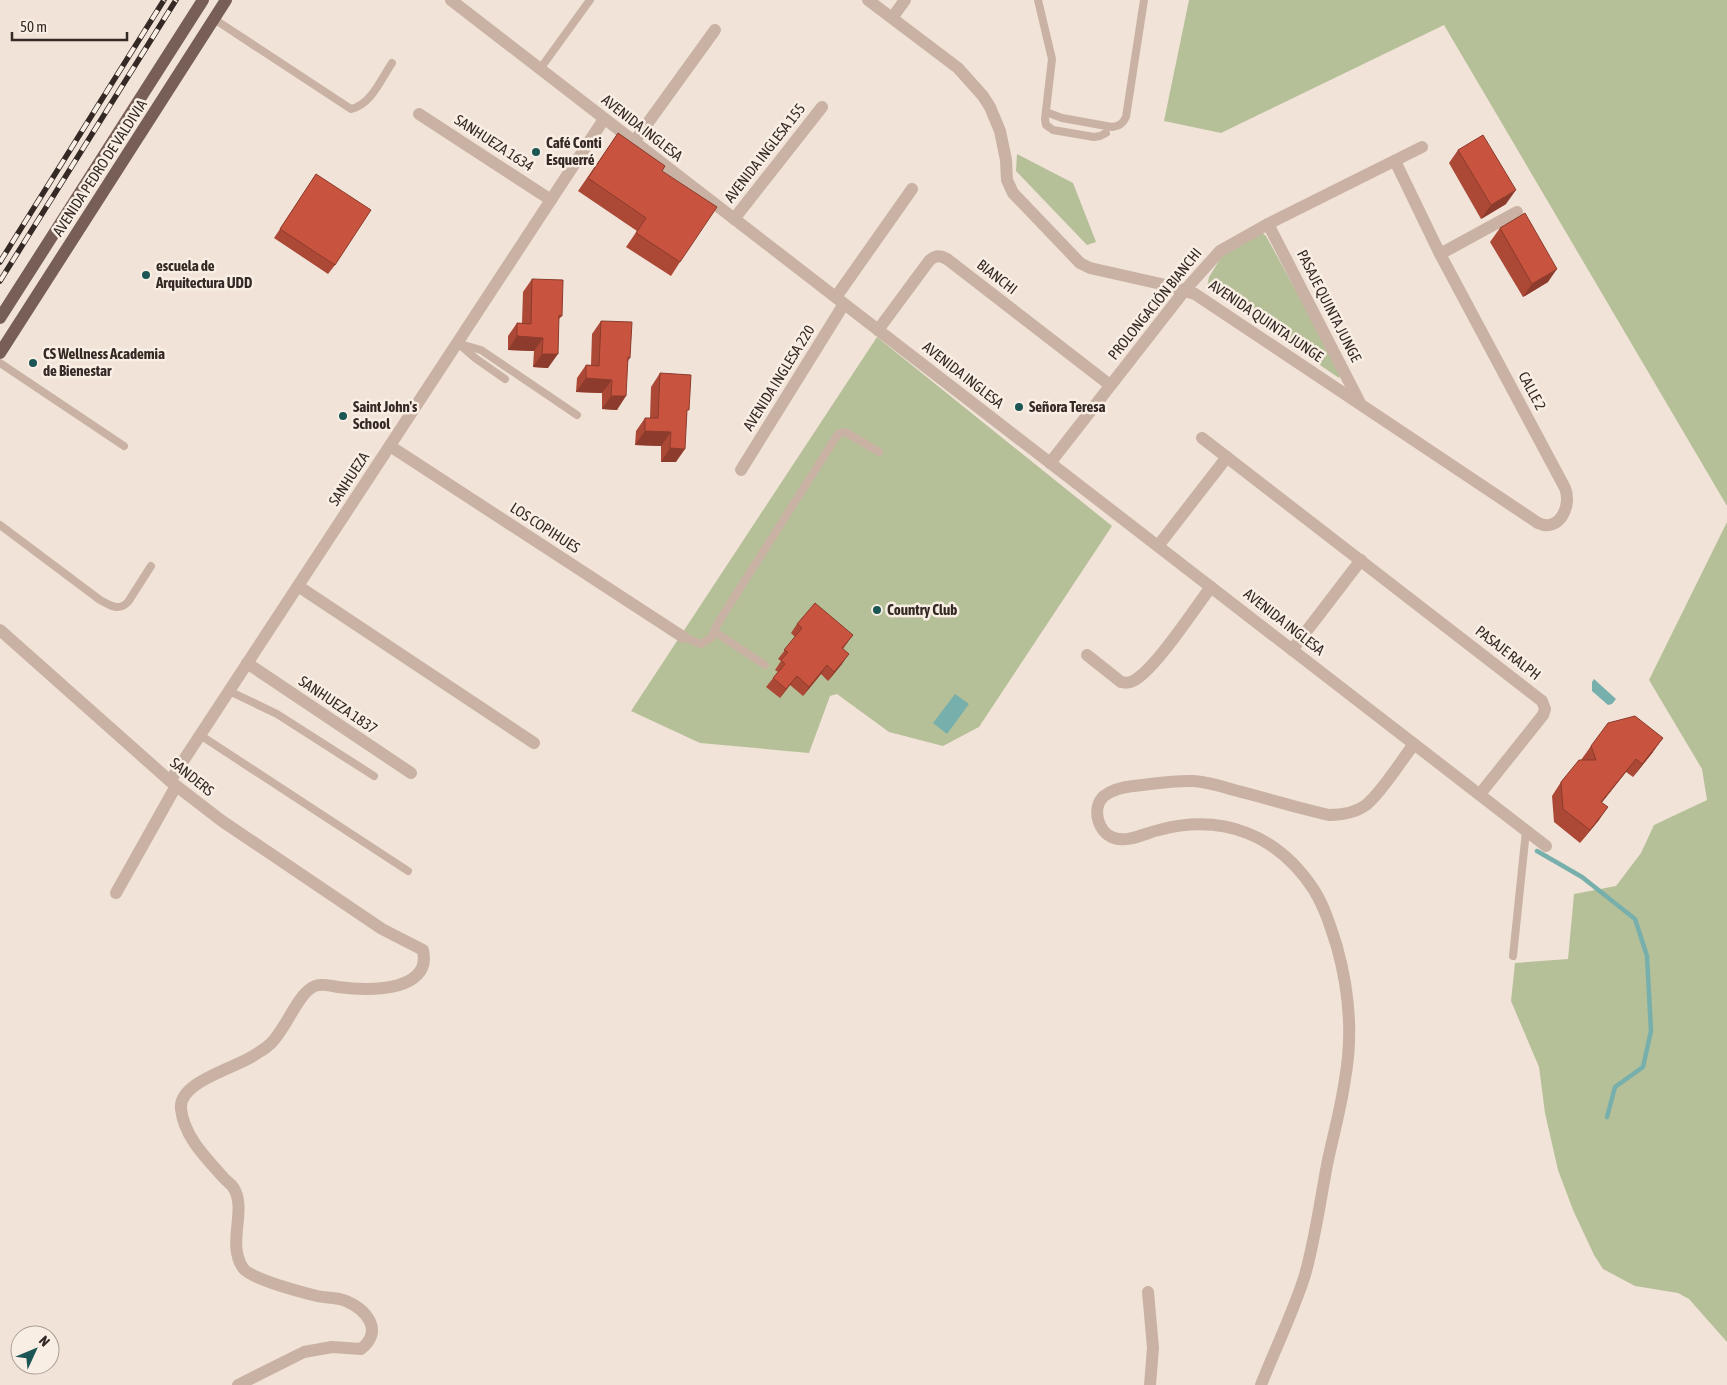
<svg xmlns="http://www.w3.org/2000/svg" width="1727" height="1385" font-family="'Asap Condensed',sans-serif">
	<style>
		.green { fill: #b6c098 }
		.water { fill: #77afac }
		.lines { fill: none; stroke-linecap: round; stroke-linejoin: round }
		.stream { stroke: #77afac; stroke-width: 4.5 }
		.service { stroke: #c9b2a4; stroke-width: 8 }
		.minor { stroke: #c9b2a4; stroke-width: 12 }
		.primary { stroke: #775e56; stroke-width: 12 }
		.rail-casing { stroke: #352926; stroke-width: 5.5 }
		.rail { stroke: #f9eee4; stroke-width: 4; stroke-dasharray: 11; stroke-linecap: butt }
		.wall { fill: #ac4836 }
		.shaded-wall { fill: #8c3b2c }
		.building { fill: #c8543f; stroke: #8c3b2c }
		.poi-dot { fill: #1b5655; stroke: #f9eee4; stroke-width: 2 }
		.labels { text-anchor: middle; stroke-width: 5; stroke-linejoin: round; paint-order: stroke }
		.street-label { font-size: 15px; fill: #352926; stroke: #f9eee4 }
		.poi-label { font-size: 15px; font-weight: bold; fill: #352926; stroke: #f9eee4; text-anchor: start }
	</style>
	<rect width="100%" height="100%" fill="#f1e3d8"/>
	<!-- green -->
	<g class="green">
		<path d="M 1189,0 L 1727,0 L 1727,506 L 1444,25 L 1221,133 L 1164,121 Z"/>
		<path d="M 1017,154 L 1073,183 L 1096,242 L 1087,245 L 1016,171 Z"/>
		<path d="M 1261,232 L 1266,236 L 1341,373 L 1339,378 L 1207,288 L 1209,277 L 1222,256 Z"/>
		<path d="M 877,337 L 1112,526 L 979,727 L 943,746 L 889,732 L 837,694 L 830,696 L 809,753 L 700,743 L 631,711 Z"/>
		<path d="M 1727,522 L 1727,1342 L 1689,1299 L 1678,1293 L 1635,1286 L 1603,1269 L 1594,1255 L 1573,1210 L 1558,1170 L 1545,1113 L 1539,1067 L 1511,1001 L 1515,963 L 1568,959 L 1574,894 L 1616,886 L 1641,853 L 1654,825 L 1707,800 L 1702,769 L 1649,680 Z"/>
	</g>
	<!-- water -->
	<g class="water">
		<path d="M 1594,679 L 1616,699 L 1612,704 L 1608,705 L 1592,691 L 1592,682 Z"/>
		<path d="M 955,694 L 969,704 L 947,734 L 933,723 Z"/>
	</g>
	<g class="lines">
		<!-- stream -->
		<path class="stream" d="M 1537,851 L 1582,877 L 1635,919 L 1647,956 L 1651,1031 L 1643,1067 L 1615,1087 L 1607,1117"/>
		<!-- service -->
		<g class="service">
			<path d="M 1038,0 L 1052,59 L 1045,119 L 1046,125 L 1053,130 L 1094,137 L 1100,136 L 1106,133"/>
			<path d="M 214,19 L 351,109 C 371,105 381,79 392,63"/>
			<path d="M 540,69 L 590,0"/>
			<path d="M 1046,112 L 1062,118 L 1112,127 C 1120,126 1123,123 1126,117 L 1144,0"/>
			<path d="M 457,343 L 481,350 L 577,415"/>
			<path d="M 459,344 L 475,358 L 505,379"/>
			<path d="M 0,363 L 124,446"/>
			<path d="M 0,525 L 100,600 C 110,605 118,612 128,602 L 151,566"/>
			<path d="M 715,632 L 765,665"/>
			<path d="M 683,637 L 701,644 L 711,638 L 718,623 L 838,434 L 844,432 L 847,433 L 879,452"/>
			<path d="M 229,691 L 277,714 L 374,776"/>
			<path d="M 200,735 L 408,871"/>
			<path d="M 1513,956 L 1526,831"/>
		</g>
		<!-- minor -->
		<g class="minor">
			<path d="M 451,0 L 1546,846"/>
			<path d="M 868,0 L 958,68 L 983,96 L 990,107 L 1000,131 L 1006,160 L 1007,180 L 1013,193 L 1080,263 L 1090,268 L 1170,286 L 1195,294 L 1538,523 C 1560,533 1572,505 1565,488 L 1440,254 L 1395,161"/>
			<path d="M 892,18 L 905,0"/>
			<path d="M 419,114 L 551,200"/>
			<path d="M 634,142 L 715,30"/>
			<path d="M 734,219 L 822,107"/>
			<path d="M 1268,224 L 1359,401"/>
			<path d="M 1440,254 L 1517,212"/>
			<path d="M 836,297 L 912,189"/>
			<path d="M 878,330 L 929,261 C 935,255 940,255 947,259 L 1110,385"/>
			<path d="M 1202,438 L 1542,701 L 1545,709 L 1543,715 L 1480,794"/>
			<path d="M 390,446 L 683,637"/>
			<path d="M 1050,463 L 1185,290 L 1220,251 L 1268,224 L 1422,147"/>
			<path d="M 741,470 L 844,304"/>
			<path d="M 1158,546 L 1227,457"/>
			<path d="M 298,586 L 534,743"/>
			<path d="M 0,630 L 170,781 L 222,821 L 382,929 L 423,950 C 424,956 425,962 422,968 C 410,993 360,990 338,987 C 330,986 323,983 315,986 C 298,992 285,1032 269,1045 C 265,1049 259,1052 253,1056 C 235,1068 178,1082 181,1109 C 184,1136 205,1157 222,1176 C 225,1180 230,1183 233,1187 C 248,1209 226,1243 243,1268 C 251,1279 301,1292 317,1296 C 326,1298 337,1297 346,1301 C 367,1310 384,1331 361,1349 L 332,1347 L 304,1352 L 238,1385"/>
			<path d="M 1292,650 L 1361,560"/>
			<path d="M 1087,655 L 1121,682 C 1125,683 1129,683 1133,681 C 1155,670 1194,609 1211,587"/>
			<path d="M 247,663 L 411,773"/>
			<path d="M 170,781 L 604,119"/>
			<path d="M 116,893 L 176,786"/>
			<path d="M 1148,1292 L 1153,1348 L 1150,1385"/>
			<path d="M 1261,1385 C 1275,1349 1293,1313 1305,1275 C 1315,1239 1320,1202 1327,1165 C 1333,1136 1341,1108 1345,1079 C 1353,1035 1349,990 1337,947 C 1331,928 1325,908 1314,890 C 1278,835 1223,813 1159,830 C 1145,833 1128,843 1114,838 C 1098,833 1091,808 1104,796 C 1112,790 1123,787 1133,786 C 1153,784 1174,780 1194,781 C 1208,782 1221,786 1234,790 C 1266,798 1297,808 1329,815 C 1342,815 1355,813 1366,805 C 1382,792 1401,761 1414,744"/>
		</g>
		<!-- primary -->
		<g class="primary">
			<path d="M 0,318 L 203,0"/>
			<path d="M 0,353 L 226,0"/>
		</g>
		<!-- rail casing -->
		<g class="rail-casing">
			<g id="rail">
				<path d="M 0,262 L 164,0"/>
				<path d="M 0,281 L 176,0"/>
			</g>
		</g>
		<!-- rail -->
		<use href="#rail" class="rail"/>
	</g>
	<!-- wall -->
	<g class="wall">
		<path d="M 618,133 L 662,171 L 680,262 L 671,276 L 626,247 L 637,231 L 578,191 Z"/>
		<path d="M 1458,150 L 1506,204 L 1481,219 L 1449,163 Z"/>
		<path d="M 316,174 L 335,265 L 328,274 L 274,238 Z"/>
		<path d="M 1500,228 L 1548,282 L 1523,297 L 1490,242 Z"/>
		<path d="M 532,279 L 562,316 L 559,319 L 548,368 L 533,367 L 534,351 L 508,350 L 508,336 L 517,323 L 522,323 L 523,292 Z"/>
		<path d="M 601,321 L 630,358 L 628,361 L 617,410 L 602,409 L 602,393 L 576,392 L 577,378 L 586,365 L 591,365 L 592,334 Z"/>
		<path d="M 660,373 L 687,414 L 676,462 L 661,462 L 661,446 L 635,445 L 636,431 L 645,418 L 650,418 L 651,387 Z"/>
		<path d="M 797,624 L 853,635 L 843,649 L 842,664 L 828,681 L 821,674 L 803,696 L 790,685 L 780,698 L 766,687 L 778,672 L 775,670 L 781,661 L 778,659 L 795,637 L 791,633 Z"/>
		<path d="M 1591,746 L 1653,752 L 1633,777 L 1626,772 L 1602,802 L 1599,820 L 1580,843 L 1554,822 L 1552,796 L 1561,782 L 1581,760 Z"/>
	</g>
	<!-- shaded-wall -->
	<g class="shaded-wall">
		<path d="M 1516,190 L 1506,204 L 1481,219 L 1491,205 Z"/>
		<path d="M 1557,269 L 1548,282 L 1523,297 L 1532,284 Z"/>
		<path d="M 517,336 L 543,338 L 534,351 L 508,350 Z"/>
		<path d="M 542,354 L 558,354 L 548,368 L 533,367 Z"/>
		<path d="M 586,378 L 612,380 L 602,393 L 576,392 Z"/>
		<path d="M 611,396 L 626,396 L 617,410 L 602,409 Z"/>
		<path d="M 645,431 L 671,432 L 661,446 L 635,445 Z"/>
		<path d="M 670,448 L 685,449 L 676,462 L 661,462 Z"/>
		<path d="M 849,654 L 842,664 L 828,681 L 834,672 Z"/>
		<path d="M 827,665 L 821,674 L 803,696 L 809,687 Z"/>
		<path d="M 797,676 L 790,685 L 780,698 L 786,689 Z"/>
		<path d="M 1663,738 L 1653,752 L 1633,777 L 1642,764 Z"/>
		<path d="M 1636,759 L 1626,772 L 1592,815 L 1601,802 Z"/>
		<path d="M 1608,807 L 1599,820 L 1580,843 L 1590,830 Z"/>
	</g>
	<!-- building -->
	<g class="building">
		<path d="M 618,133 L 665,166 L 662,171 L 717,207 L 680,262 L 636,233 L 646,218 L 588,178 Z"/>
		<path d="M 1483,135 L 1516,190 L 1491,205 L 1458,150 Z"/>
		<path d="M 316,174 L 371,210 L 335,265 L 280,229 Z"/>
		<path d="M 1525,213 L 1557,269 L 1532,284 L 1500,228 Z"/>
		<path d="M 532,279 L 563,280 L 562,316 L 559,315 L 558,354 L 542,354 L 543,338 L 517,336 L 517,323 L 531,324 Z"/>
		<path d="M 601,321 L 632,322 L 630,358 L 628,357 L 626,396 L 611,396 L 612,380 L 586,378 L 586,365 L 599,366 Z"/>
		<path d="M 660,373 L 691,375 L 689,410 L 687,410 L 685,449 L 670,448 L 671,432 L 645,431 L 645,418 L 658,418 Z"/>
		<path d="M 815,603 L 853,635 L 842,648 L 849,654 L 834,672 L 827,665 L 809,687 L 797,676 L 786,689 L 773,678 L 785,664 L 781,660 L 788,652 L 784,650 L 802,628 L 797,624 Z"/>
		<path d="M 1635,716 L 1663,738 L 1642,764 L 1636,759 L 1601,802 L 1608,807 L 1590,830 L 1563,809 L 1561,782 L 1579,760 L 1596,760 L 1591,746 L 1608,723 Z"/>
	</g>
	<!-- markers -->
	<g class="poi-dot">
		<circle cx="536" cy="152" r="5"/>
		<circle cx="146" cy="275" r="5"/>
		<circle cx="33" cy="363" r="5"/>
		<circle cx="1019" cy="407" r="5"/>
		<circle cx="343" cy="416" r="5"/>
		<circle cx="877" cy="610" r="5"/>
	</g>
	<g class="labels">
		<!-- street labels -->
		<g class="street-label">
			<text transform="translate(642 128) rotate(38)" y="5">AVENIDA INGLESA</text>
			<text transform="translate(494 143) rotate(33)" y="5">SANHUEZA 1634</text>
			<text transform="translate(765 153) rotate(-52)" y="5">AVENIDA INGLESA 155</text>
			<text transform="translate(100 168) rotate(-57)" y="5">AVENIDA PEDRO DE VALDIVIA</text>
			<text transform="translate(997 277) rotate(38)" y="5">BIANCHI</text>
			<text transform="translate(1155 304) rotate(-51)" y="5">PROLONGACIÓN BIANCHI</text>
			<text transform="translate(1329 306) rotate(63)" y="5">PASAJE QUINTA JUNGE</text>
			<text transform="translate(1266 321) rotate(34)" y="5">AVENIDA QUINTA JUNGE</text>
			<text transform="translate(963 375) rotate(38)" y="5">AVENIDA INGLESA</text>
			<text transform="translate(779 378) rotate(-58)" y="5">AVENIDA INGLESA 220</text>
			<text transform="translate(1532 391) rotate(62)" y="5">CALLE 2</text>
			<text transform="translate(349 479) rotate(-57)" y="5">SANHUEZA</text>
			<text transform="translate(545 528) rotate(33)" y="5">LOS COPIHUES</text>
			<text transform="translate(1284 622) rotate(38)" y="5">AVENIDA INGLESA</text>
			<text transform="translate(1508 653) rotate(38)" y="5">PASAJE RALPH</text>
			<text transform="translate(338 705) rotate(34)" y="5">SANHUEZA 1837</text>
			<text transform="translate(192 777) rotate(39)" y="5">SANDERS</text>
		</g>
		<!-- poi labels -->
		<g class="poi-label">
			<text x="546" y="148">Café Conti<tspan x="546" dy="17">Esquerré</tspan></text>
			<text x="156" y="271">escuela de<tspan x="156" dy="17">Arquitectura UDD</tspan></text>
			<text x="43" y="359">CS Wellness Academia<tspan x="43" dy="17">de Bienestar</tspan></text>
			<text x="353" y="412">Saint John's<tspan x="353" dy="17">School</tspan></text>
			<text x="1029" y="412">Señora Teresa</text>
			<text x="887" y="615">Country Club</text>
		</g>
	</g>
	<!-- north arrow -->
	<g transform="translate(35 1350) rotate(46)"><circle r="24" fill="#f9eee4" stroke="#ab9f98"/>
	<path d="M0-4L9 19L0 12L-9 19Z" fill="#1b5655"/>
	<text y="-8" font-size="14" font-weight="bold" text-anchor="middle" fill="#352926">N</text>
	</g>
	<!-- scale -->
	<path d="M12 32v8h115v-8" fill="none" stroke="#352926" stroke-width="2.5"/>
	<text x="20" y="32" font-size="15" fill="#352926" stroke="#f9eee4" stroke-width="4" paint-order="stroke">50 m</text>
</svg>
